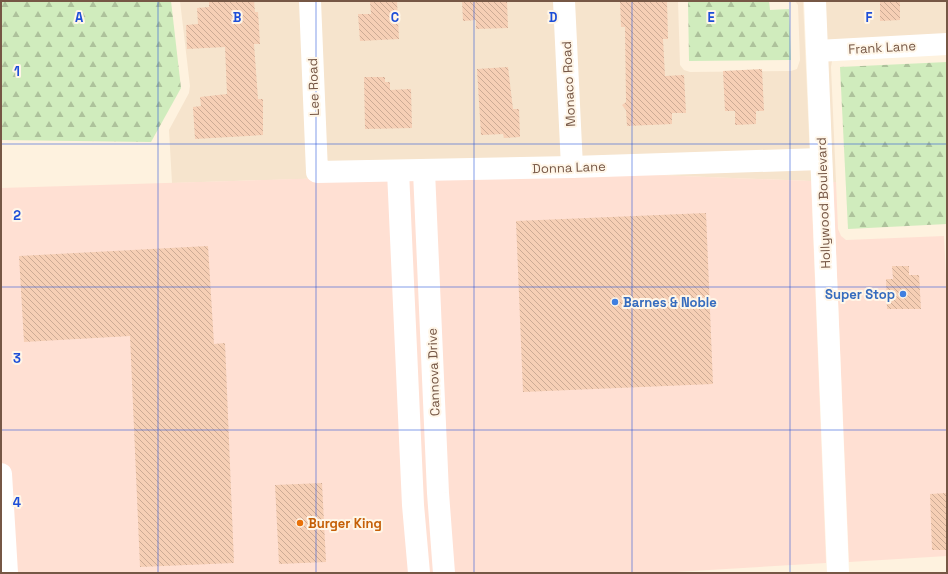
<svg xmlns="http://www.w3.org/2000/svg" width="948" height="574" font-family="'Space Grotesk',sans-serif">
	<style>
		.residential { fill: #f6e4cd }
		.commercial { fill: #ffe0d3 }
		.forest { fill: url(#forest-firs) }
		.building { fill: url(#building-back-hatch) }
		.lines { fill: none; stroke-linecap: round; stroke-linejoin: round }
		.minor { stroke: #fff; stroke-width: 22 }
		.tertiary { stroke: #fff; stroke-width: 22 }
		.grid { fill: none; stroke: #1d4ed8; stroke-width: 1; stroke-opacity: 0.55 }
		.shop-dot { fill: #3f7fe0; stroke: #fff6e8; stroke-width: 1.5 }
		.food-dot { fill: #e8710a; stroke: #fff6e8; stroke-width: 1.5 }
		.labels { text-anchor: middle; stroke-width: 4; stroke-linejoin: round; paint-order: stroke }
		.street-label { font-size: 13px; fill: #765745; stroke: #fff6e8 }
		.shop-label { font-size: 13px; font-weight: bold; fill: #366cbe; stroke: #fff6e8; text-anchor: end }
		.food-label { font-size: 13px; font-weight: bold; fill: #c56008; stroke: #fff6e8; text-anchor: start }
		.grid-label { font-size: 13px; text-anchor: middle; font-weight: bold; fill: #1d4ed8; stroke: #fff6e8; stroke-width: 4; stroke-linejoin: round; paint-order: stroke }
	</style>
	<defs>
		<pattern id="forest-firs" width="22" height="20" patternUnits="userSpaceOnUse"><rect width="22" height="20" fill="#d0ecbd"/><path d="M5 1l3.5 6h-7zM16 11l3.5 6h-7z" fill="#adc29b"/></pattern>
		<pattern id="building-back-hatch" width="6" height="6" patternUnits="userSpaceOnUse"><rect width="6" height="6" fill="#f6cfb5"/><path d="M-1 5l2 2M0 0l6 6M5-1l2 2" fill="none" stroke="#ccab95"/></pattern>
	</defs>
	<rect width="100%" height="100%" fill="#fef2df"/>
	<!-- residential -->
	<g class="residential">
		<path d="M 180,1 L 678,1 L 680,65 L 684,70 L 690,72 L 791,71 L 797,69 L 800,60 L 798,5 L 795,1 L 803,1 L 811,181 L 582,172 L 455,174 L 172,183 L 169,130 L 189,93 L 190,86 Z"/>
		<path d="M 825,1 L 947,1 L 947,51 L 832,61 L 831,67 L 836,182 L 833,182 Z"/>
	</g>
	<!-- commercial -->
	<g class="commercial">
		<path d="M 582,172 L 811,181 L 826,563 L 659,573 L 1,573 L 1,188 L 456,174 Z"/>
		<path d="M 833,182 L 836,182 L 838,229 L 841,236 L 846,240 L 944,236 L 947,295 L 947,556 L 849,562 Z"/>
	</g>
	<!-- forest -->
	<g class="forest">
		<path d="M 1,1 L 171,1 L 181,88 L 151,142 L 1,140 Z"/>
		<path d="M 688,1 L 769,1 L 770,10 L 789,9 L 791,60 L 689,61 Z"/>
		<path d="M 947,62 L 947,224 L 848,229 L 840,67 Z"/>
	</g>
	<!-- building -->
	<g class="building">
		<path d="M 209,1 L 254,1 L 255,12 L 258,12 L 260,44 L 254,44 L 258,99 L 263,99 L 263,135 L 195,139 L 193,107 L 201,106 L 200,97 L 227,94 L 225,47 L 187,49 L 186,25 L 198,24 L 197,8 L 209,7 Z"/>
		<path d="M 370,1 L 397,1 L 399,39 L 360,41 L 358,14 L 371,14 Z"/>
		<path d="M 462,1 L 507,1 L 508,28 L 476,29 L 476,20 L 463,21 Z"/>
		<path d="M 620,1 L 667,1 L 668,39 L 663,39 L 665,76 L 684,75 L 686,113 L 672,113 L 672,124 L 627,126 L 626,110 L 622,105 L 626,102 L 625,27 L 621,27 Z"/>
		<path d="M 880,1 L 900,1 L 900,20 L 880,21 Z"/>
		<path d="M 508,67 L 513,109 L 519,109 L 520,137 L 504,138 L 503,134 L 481,135 L 477,69 Z"/>
		<path d="M 762,69 L 764,111 L 756,111 L 756,124 L 735,125 L 735,111 L 725,111 L 723,71 Z"/>
		<path d="M 364,77 L 385,77 L 385,82 L 390,82 L 390,90 L 411,89 L 412,128 L 365,129 Z"/>
		<path d="M 706,213 L 713,384 L 523,392 L 516,221 Z"/>
		<path d="M 208,246 L 214,344 L 225,343 L 234,563 L 140,567 L 130,336 L 24,342 L 19,256 Z"/>
		<path d="M 892,266 L 909,266 L 909,275 L 919,275 L 921,309 L 887,309 L 886,279 L 893,279 Z"/>
		<path d="M 322,483 L 326,562 L 279,564 L 275,485 Z"/>
		<path d="M 947,493 L 947,550 L 932,550 L 930,494 Z"/>
	</g>
	<g class="lines">
		<!-- minor -->
		<g class="minor">
			<path d="M 310,1 L 317,172 L 572,167 L 821,159"/>
			<path d="M 564,1 L 572,167"/>
			<path d="M 817,51 L 947,44"/>
			<path d="M 398,171 L 413,505 L 419,573"/>
			<path d="M 424,171 L 438,493 L 444,573"/>
			<path d="M 1,474 L 7,573"/>
		</g>
		<!-- tertiary -->
		<path class="tertiary" d="M 815,1 L 838,573"/>
	</g>
	<!-- grid -->
	<path class="grid" d="M 158,1 L 158,573M 316,1 L 316,573M 474,1 L 474,573M 632,1 L 632,573M 790,1 L 790,573M 1,144 L 947,144M 1,287 L 947,287M 1,430 L 947,430"/>
	<!-- markers -->
	<g class="shop-dot">
		<circle cx="903" cy="294" r="4"/>
		<circle cx="615" cy="302" r="4"/>
	</g>
	<circle class="food-dot" cx="300" cy="523" r="4"/>
	<g class="labels">
		<!-- street labels -->
		<g class="street-label">
			<text transform="translate(882 47) rotate(-3)" y="5">Frank Lane</text>
			<text transform="translate(568 84) rotate(-93)" y="5">Monaco Road</text>
			<text transform="translate(313 87) rotate(-92)" y="5">Lee Road</text>
			<text transform="translate(569 167) rotate(-2)" y="5">Donna Lane</text>
			<text transform="translate(823 203) rotate(-92)" y="5">Hollywood Boulevard</text>
			<text transform="translate(433 372) rotate(-92)" y="5">Cannova Drive</text>
		</g>
		<!-- shop labels -->
		<g class="shop-label">
			<text x="895" y="299">Super Stop</text>
			<text x="623" y="307" text-anchor="start">Barnes &amp; Noble</text>
		</g>
		<!-- food labels -->
		<g class="food-label">
			<text x="308" y="528">Burger King</text>
		</g>
	</g>
	<g class="grid-label">
		<text x="79" y="22">A</text>
		<text x="237" y="22">B</text>
		<text x="395" y="22">C</text>
		<text x="553" y="22">D</text>
		<text x="711" y="22">E</text>
		<text x="869" y="22">F</text>
		<text x="17" y="76">1</text>
		<text x="17" y="220">2</text>
		<text x="17" y="363">3</text>
		<text x="17" y="507">4</text>
	</g>
	<!-- border -->
	<rect width="948" height="574" fill="none" stroke="#765745" stroke-width="4"/>
</svg>
